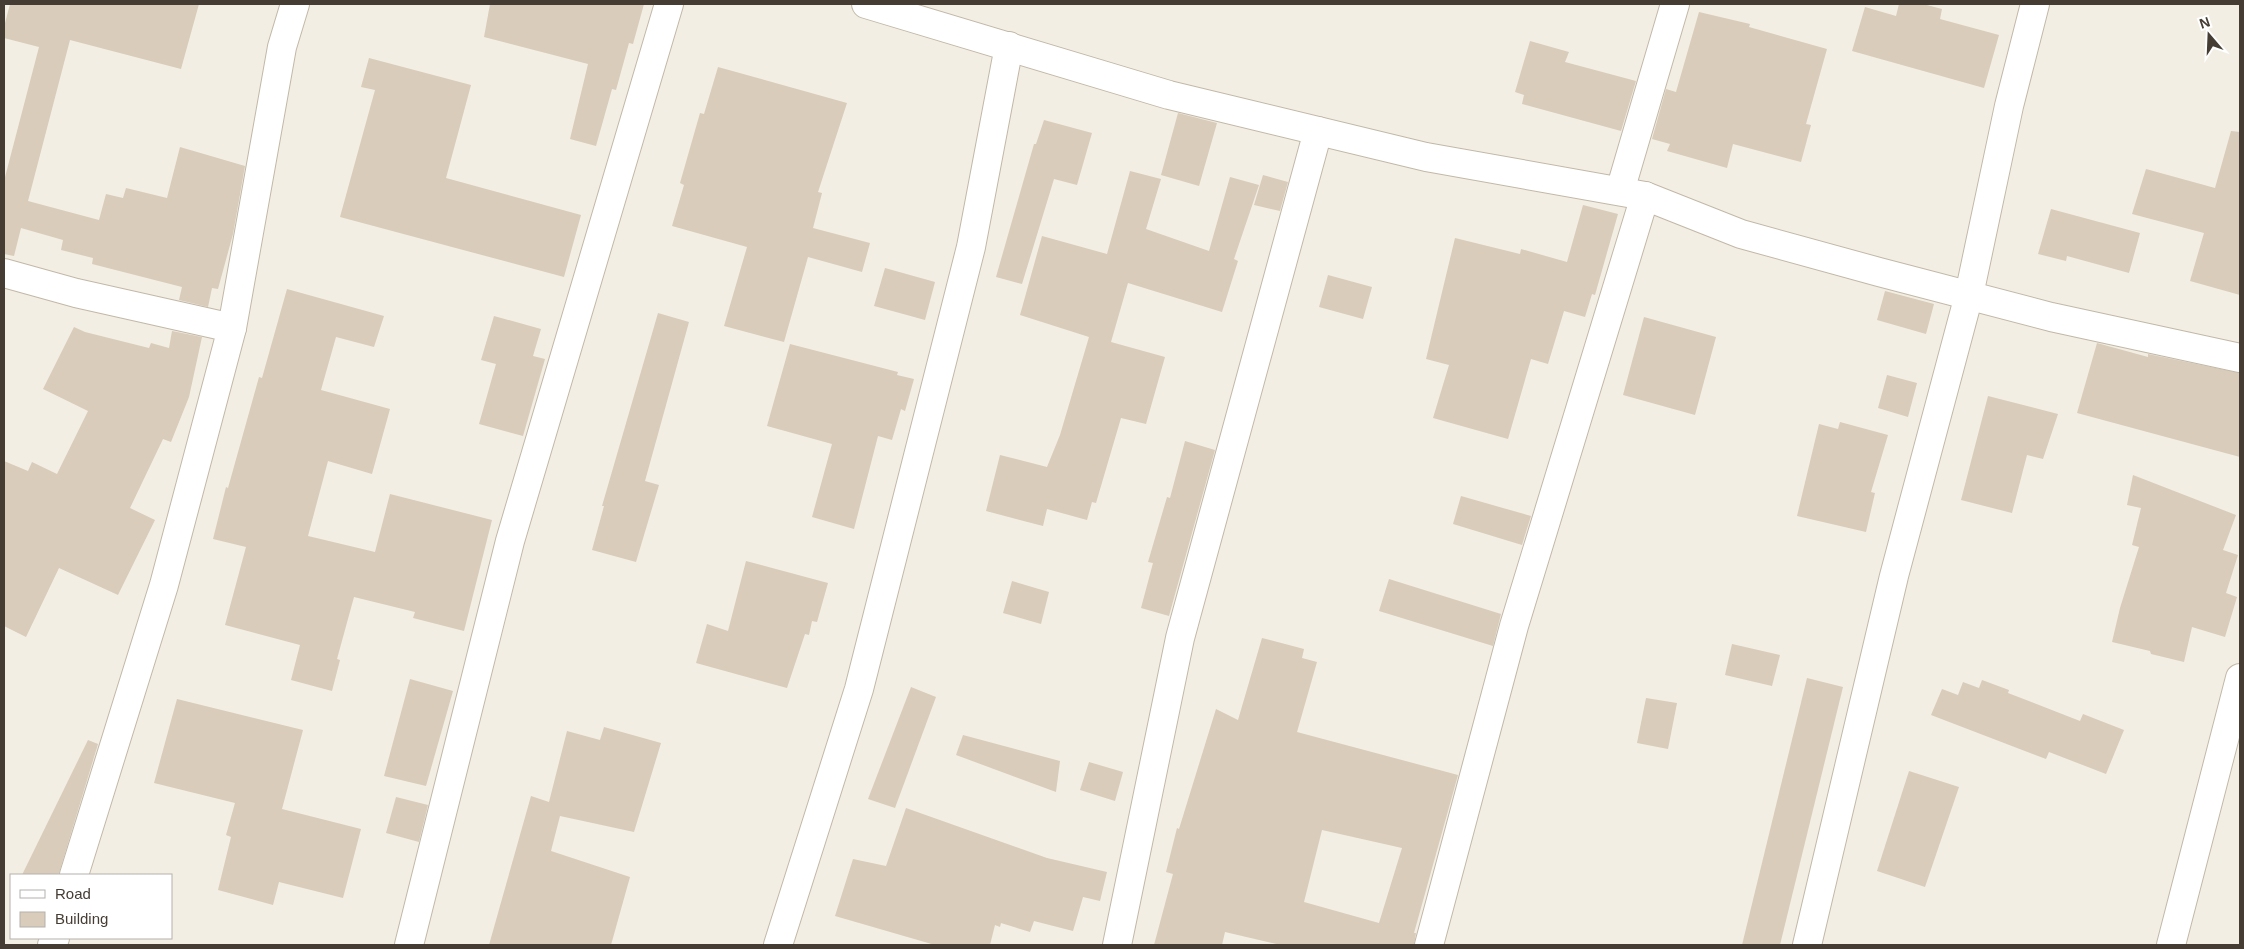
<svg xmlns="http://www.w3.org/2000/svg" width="2244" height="949" font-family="Helvetica,sans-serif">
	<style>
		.building { fill: #d9ccba; fill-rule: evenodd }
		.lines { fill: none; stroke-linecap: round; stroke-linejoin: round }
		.minor-casing { stroke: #c2b8a8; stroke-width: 30 }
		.minor { stroke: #fff; stroke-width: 28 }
	</style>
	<rect width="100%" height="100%" fill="#f3eee3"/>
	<!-- building -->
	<g class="building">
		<path d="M 10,4 L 199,4 L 181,69 L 70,40 L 28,201 L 99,220 L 106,194 L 123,198 L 126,188 L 167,198 L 180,147 L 245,166 L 233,234 L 218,289 L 212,288 L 208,307 L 179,300 L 182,287 L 92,264 L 93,258 L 61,250 L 63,240 L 21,228 L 14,256 L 4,254 L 4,181 L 39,47 L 4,38 L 4,27 Z"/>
		<path d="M 490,4 L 644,4 L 633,44 L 629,43 L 616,90 L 612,89 L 596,146 L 570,139 L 588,64 L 484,37 Z"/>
		<path d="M 1899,4 L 1923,4 L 1942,9 L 1940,19 L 1999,35 L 1984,88 L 1852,51 L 1865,7 L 1896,16 Z"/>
		<path d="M 1699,12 L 1750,24 L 1749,27 L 1827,49 L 1806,124 L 1811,125 L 1801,162 L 1733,144 L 1727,168 L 1667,151 L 1670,144 L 1652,139 L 1666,89 L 1676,92 Z"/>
		<path d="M 1530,41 L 1569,52 L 1565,62 L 1636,81 L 1621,131 L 1522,104 L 1524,95 L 1515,92 Z"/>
		<path d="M 369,58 L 471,85 L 446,178 L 581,215 L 564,277 L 340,217 L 375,90 L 361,87 Z"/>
		<path d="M 718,67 L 847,103 L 818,192 L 822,193 L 813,228 L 870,243 L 862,272 L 808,257 L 784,342 L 724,326 L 747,247 L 672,226 L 684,185 L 680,183 L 700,113 L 704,114 Z"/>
		<path d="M 1178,113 L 1217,123 L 1199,186 L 1161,175 Z"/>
		<path d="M 1044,120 L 1092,133 L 1077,185 L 1054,179 L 1022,284 L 996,277 L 1034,144 L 1036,144 Z"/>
		<path d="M 2231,131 L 2240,132 L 2240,295 L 2190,281 L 2204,233 L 2132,214 L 2146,169 L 2215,188 Z"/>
		<path d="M 1130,171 L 1161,179 L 1146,229 L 1209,251 L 1230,177 L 1259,185 L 1234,259 L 1238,261 L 1222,312 L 1128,283 L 1111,342 L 1165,357 L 1146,424 L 1121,418 L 1096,503 L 1092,502 L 1087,520 L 1047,509 L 1043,526 L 986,511 L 1000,455 L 1047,467 L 1060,435 L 1089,337 L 1020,315 L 1042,236 L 1107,254 Z"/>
		<path d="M 1263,175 L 1288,182 L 1280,211 L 1254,205 Z"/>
		<path d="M 1583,205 L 1618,214 L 1595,295 L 1592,294 L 1585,317 L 1564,311 L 1548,364 L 1531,359 L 1508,439 L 1433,418 L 1449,365 L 1426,359 L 1455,238 L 1520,254 L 1521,249 L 1567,262 Z"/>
		<path d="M 2051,209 L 2140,233 L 2129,273 L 2067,256 L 2066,261 L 2038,254 Z"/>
		<path d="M 885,268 L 935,282 L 925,320 L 874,306 Z"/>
		<path d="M 1328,275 L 1372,287 L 1363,319 L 1319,307 Z"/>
		<path d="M 287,289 L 384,316 L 374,347 L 336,337 L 321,390 L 390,409 L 372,474 L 328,461 L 308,536 L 375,552 L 390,494 L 492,520 L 464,631 L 413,618 L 415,612 L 354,597 L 337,659 L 340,660 L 332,691 L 291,680 L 300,645 L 225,625 L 246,547 L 213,539 L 226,487 L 228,488 L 259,377 L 262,378 Z"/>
		<path d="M 1885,291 L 1934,304 L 1926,334 L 1877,320 Z"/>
		<path d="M 658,313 L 689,322 L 645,481 L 659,485 L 636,562 L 592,550 L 604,506 L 602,506 Z"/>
		<path d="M 494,316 L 541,329 L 533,356 L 545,359 L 523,436 L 479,424 L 496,364 L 481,360 Z"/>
		<path d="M 1644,317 L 1716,337 L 1695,415 L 1623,395 Z"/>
		<path d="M 74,327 L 85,332 L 149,348 L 151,343 L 169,348 L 172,331 L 202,337 L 189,397 L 171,442 L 163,439 L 130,508 L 155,520 L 118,595 L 59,568 L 26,637 L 4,626 L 4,461 L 28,471 L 32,462 L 57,474 L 88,411 L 43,389 Z"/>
		<path d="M 2097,343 L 2148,357 L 2148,354 L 2240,373 L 2240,457 L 2077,413 Z"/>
		<path d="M 790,344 L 898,372 L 897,375 L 914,379 L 905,411 L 901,409 L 892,440 L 878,436 L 854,529 L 812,517 L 832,444 L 767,426 Z"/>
		<path d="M 1887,375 L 1917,383 L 1908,417 L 1878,408 Z"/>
		<path d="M 1988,396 L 2058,414 L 2043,459 L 2027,455 L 2012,513 L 1961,500 Z"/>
		<path d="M 1840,422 L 1888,435 L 1871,492 L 1875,493 L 1866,532 L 1797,516 L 1819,424 L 1838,429 Z"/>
		<path d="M 1185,441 L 1215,450 L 1169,616 L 1141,608 L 1153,563 L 1148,562 L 1167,497 L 1170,498 Z"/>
		<path d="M 2133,475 L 2236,515 L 2223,550 L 2238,555 L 2226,593 L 2237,597 L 2225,637 L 2192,627 L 2184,662 L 2151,654 L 2150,651 L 2112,642 L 2120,608 L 2139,547 L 2132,545 L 2141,508 L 2127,505 Z"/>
		<path d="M 1461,496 L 1531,516 L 1522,545 L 1453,524 Z"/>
		<path d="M 746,561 L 828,583 L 817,622 L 812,621 L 809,635 L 805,634 L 787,688 L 696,663 L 707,624 L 728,631 Z"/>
		<path d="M 1389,579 L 1501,614 L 1493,646 L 1379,611 Z"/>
		<path d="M 1012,581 L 1049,592 L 1041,624 L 1003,613 Z"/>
		<path d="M 1262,638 L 1304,649 L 1302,658 L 1317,662 L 1297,732 L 1458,775 L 1414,933 L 1416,933 L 1414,945 L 1281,945 L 1225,932 L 1222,945 L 1154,945 L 1173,874 L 1166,872 L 1177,828 L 1179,829 L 1216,709 L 1238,720 ZM 1322,830 L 1402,848 L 1379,923 L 1304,902 Z"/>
		<path d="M 1732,644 L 1780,655 L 1772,686 L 1725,675 Z"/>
		<path d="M 1807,678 L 1843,687 L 1780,945 L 1742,945 Z"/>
		<path d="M 410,679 L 453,691 L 426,786 L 384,776 Z"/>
		<path d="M 1982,680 L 2009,690 L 2008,693 L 2080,721 L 2083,714 L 2124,730 L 2106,774 L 2049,752 L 2046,759 L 1931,715 L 1942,689 L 1958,695 L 1963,682 L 1979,688 Z"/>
		<path d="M 911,687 L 936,697 L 895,808 L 868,799 Z"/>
		<path d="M 1646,698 L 1677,703 L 1668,749 L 1637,743 Z"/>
		<path d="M 177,699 L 303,730 L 282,809 L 361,829 L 343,898 L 279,882 L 273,905 L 218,890 L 231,837 L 226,835 L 235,803 L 154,783 Z"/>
		<path d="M 604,727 L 661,743 L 634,832 L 560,816 L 551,851 L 630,877 L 611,945 L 489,945 L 531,796 L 549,802 L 567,731 L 600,740 Z"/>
		<path d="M 963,735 L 1060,761 L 1056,792 L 956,755 Z"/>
		<path d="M 88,740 L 98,744 L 59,873 L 58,875 L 22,875 Z"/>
		<path d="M 1089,762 L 1123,772 L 1115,801 L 1080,790 Z"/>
		<path d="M 1909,771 L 1959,787 L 1925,887 L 1877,871 Z"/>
		<path d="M 396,797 L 428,805 L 419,842 L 386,833 Z"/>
		<path d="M 906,808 L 1047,858 L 1107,872 L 1100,901 L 1083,897 L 1073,931 L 1034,921 L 1030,932 L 1001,923 L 1000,927 L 995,925 L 990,945 L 935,945 L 835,916 L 853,859 L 886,866 Z"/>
	</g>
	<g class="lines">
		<!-- minor casing -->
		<g class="minor-casing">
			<g id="minor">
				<path d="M 866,4 L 1169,95 L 1426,157 L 1645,196 L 1741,234 L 1879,272 L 2051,317 L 2240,358"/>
				<path d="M 1620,191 L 1675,4"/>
				<path d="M 4,273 L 76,293 L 232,328"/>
				<path d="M 74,875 L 164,585 L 232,328 L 282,47 L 295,4"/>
				<path d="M 52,945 L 55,938"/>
				<path d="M 409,945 L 510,541 L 669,4"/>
				<path d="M 778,945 L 859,689 L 971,247 L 1009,46"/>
				<path d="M 1117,945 L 1180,638 L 1318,131"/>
				<path d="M 1429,945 L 1514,626 L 1645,196"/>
				<path d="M 1807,945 L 1894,576 L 1969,295 L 2009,106 L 2035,4"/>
				<path d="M 2171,945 L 2240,678"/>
			</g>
		</g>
		<!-- minor -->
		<use href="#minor" class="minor"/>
	</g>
	<!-- border -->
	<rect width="2244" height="949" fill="none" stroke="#453d33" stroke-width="10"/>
	<!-- legend -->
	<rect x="10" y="874" width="162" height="65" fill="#ffffff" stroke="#b5b1ad"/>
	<rect x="20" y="890" width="25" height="8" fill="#ffffff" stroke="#b5b1ad"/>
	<text x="55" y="899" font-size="15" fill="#453d33">Road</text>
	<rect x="20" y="912" width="25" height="15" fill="#d9ccba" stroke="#b5b1ad"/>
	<text x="55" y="924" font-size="15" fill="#453d33">Building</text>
	<!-- north arrow -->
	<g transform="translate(2209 35) rotate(341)" stroke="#ffffff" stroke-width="4" paint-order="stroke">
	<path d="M0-4L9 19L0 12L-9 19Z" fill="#453d33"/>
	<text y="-8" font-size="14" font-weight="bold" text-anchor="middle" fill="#453d33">N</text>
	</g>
</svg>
